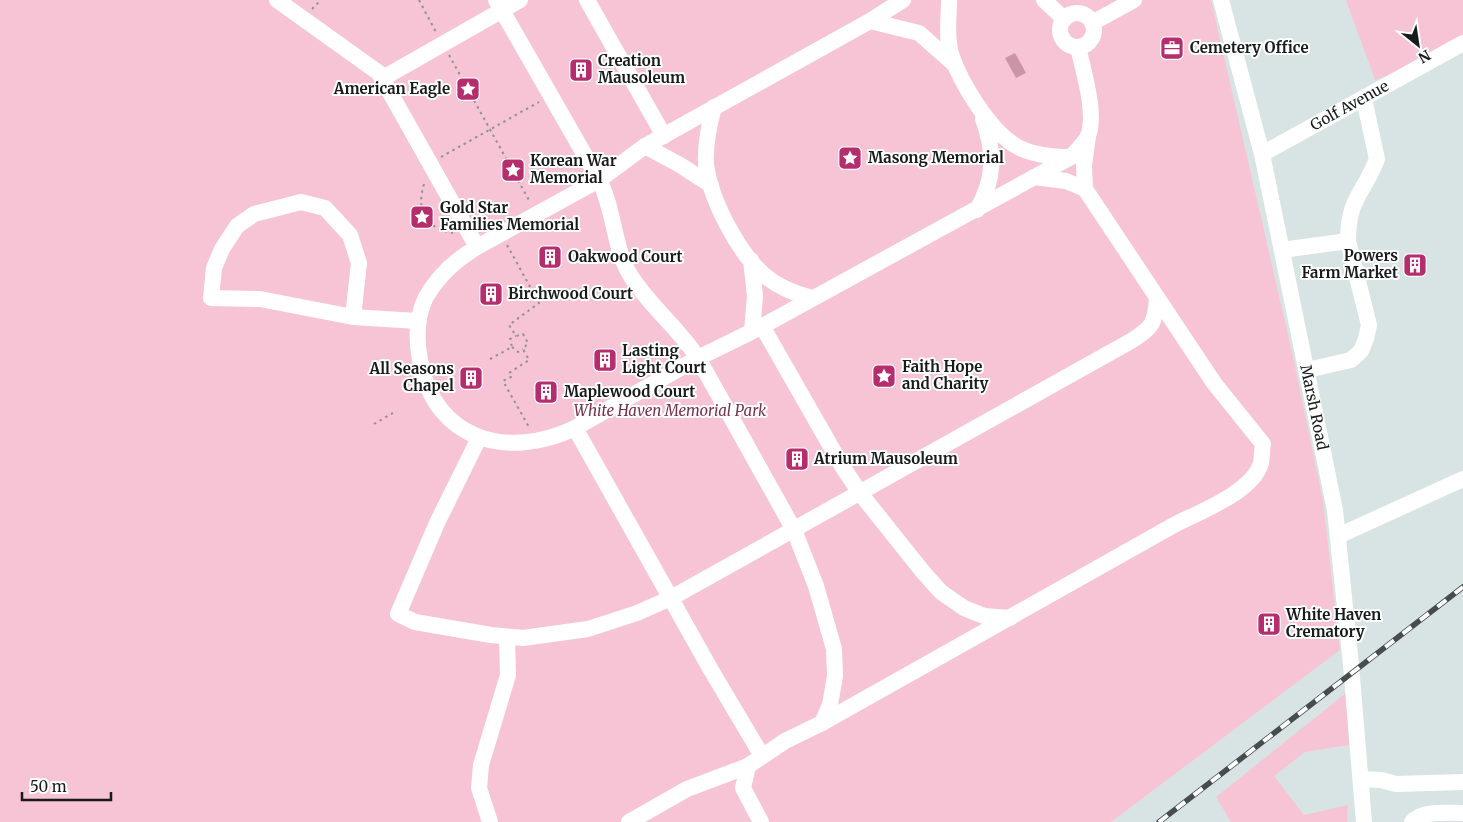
<svg xmlns="http://www.w3.org/2000/svg" width="1463" height="822" font-family="Merriweather,serif">
	<style>
		.green { fill: #f7c4d5 }
		.water { fill: #cb95a7 }
		.lines { fill: none; stroke-linecap: round; stroke-linejoin: round }
		.path { stroke: #8b9493; stroke-width: 2; stroke-dasharray: 2.5 4; stroke-linecap: butt }
		.minor { stroke: #fff; stroke-width: 16 }
		.rail-casing { stroke: #474d4d; stroke-width: 5.5 }
		.rail { stroke: #fff; stroke-width: 4; stroke-dasharray: 11; stroke-linecap: butt }
		.labels { text-anchor: middle; stroke-width: 4; stroke-linejoin: round; paint-order: stroke }
		.poi-label { font-size: 15px; font-weight: bold; fill: #171b1b; stroke: #fff; text-anchor: start }
		.street-label { font-size: 15px; fill: #171b1b; stroke: #fff }
		.park-label { font-size: 15px; font-style: italic; fill: #76324e; stroke: #fff }
	</style>
	<rect width="100%" height="100%" fill="#d8e4e3"/>
	<!-- green -->
	<g class="green">
		<path d="M 0,0 L 1211,0 L 1292,352 L 1323,501 L 1340,650 L 1111,822 L 0,822 Z"/>
		<path d="M 1346,0 L 1463,0 L 1463,35 L 1399,71 L 1375,80 Z"/>
		<path d="M 1346,693 L 1349,745 L 1305,752 L 1274,776 L 1304,815 L 1348,805 L 1347,822 L 1231,822 L 1216,797 Z"/>
	</g>
	<!-- water -->
	<path class="water" d="M 1015,53 L 1026,73 L 1016,78 L 1005,58 Z"/>
	<g class="lines">
		<!-- path -->
		<g class="path">
			<path d="M 419,0 L 436,32"/>
			<path d="M 312,9 L 321,0"/>
			<path d="M 449,55 L 530,202"/>
			<path d="M 441,157 L 539,102"/>
			<path d="M 424,184 C 416,210 425,228 453,233"/>
			<path d="M 507,245 L 539,303 L 509,325 L 516,336 L 523,334 L 528,343 L 523,349 L 529,360 L 509,373 L 511,377 L 503,381 L 529,427"/>
			<path d="M 512,347 L 518,352 L 523,349"/>
			<path d="M 490,359 L 512,347 L 510,339 L 516,336"/>
			<path d="M 374,424 L 393,413"/>
		</g>
		<!-- minor -->
		<g class="minor">
			<path d="M 277,0 L 379,73 L 477,247 C 457,259 438,276 426,297 C 416,317 416,339 420,360 C 434,441 508,460 575,428 L 711,670 L 762,756"/>
			<path d="M 587,0 L 664,136"/>
			<path d="M 903,0 L 870,21 L 645,146 L 599,180 C 615,210 613,249 632,278 C 651,307 679,329 698,358 L 759,328 L 1071,157 C 1076,151 1085,143 1088,136 C 1097,114 1083,70 1078,47"/>
			<path d="M 949,0 C 949,17 946,37 951,54 C 960,82 991,133 1018,147 C 1033,155 1054,157 1071,157"/>
			<path d="M 1044,0 L 1064,19"/>
			<path id="s1" d="M 1221,0 L 1262,154 L 1335,510 L 1351,665 L 1364,822"/>
			<circle cx="1077" cy="30" r="17"/>
			<path d="M 870,21 L 919,33 L 954,64"/>
			<path d="M 1092,23 L 1134,0"/>
			<path d="M 383,78 L 520,0"/>
			<path d="M 714,107 C 709,125 705,146 706,164 C 710,199 738,252 764,275 C 777,286 796,294 812,298"/>
			<path d="M 645,146 L 680,165 L 711,185"/>
			<path id="s2" d="M 1262,154 L 1463,43"/>
			<path d="M 1034,177 L 1066,181 L 1085,189"/>
			<path d="M 977,210 C 995,179 995,152 983,119"/>
			<path d="M 1348,241 C 1348,198 1363,195 1377,159 L 1364,99"/>
			<path d="M 477,247 L 599,180 L 496,0"/>
			<path d="M 1282,250 L 1348,241 L 1369,325 L 1366,339 L 1361,351 L 1351,360 L 1307,370"/>
			<path d="M 751,260 L 755,296 L 752,331"/>
			<path d="M 353,317 L 359,263 L 350,235 L 325,208 L 301,202 L 254,214 L 237,226 L 222,249 L 214,268 L 211,298 L 260,299 L 353,317 L 417,321"/>
			<path d="M 762,326 L 842,466 L 860,493 L 923,572 L 941,592 L 964,608 L 984,616 L 1010,618"/>
			<path d="M 575,428 L 698,358 L 794,530 L 816,586 L 834,649 L 835,676 L 830,705 L 822,723"/>
			<path d="M 479,438 L 437,523 L 398,614 L 415,622 L 491,635 L 523,638 L 588,629 L 637,613 L 671,598 L 1131,341 C 1152,328 1155,324 1157,299"/>
			<path d="M 1338,536 L 1463,479"/>
			<path d="M 1361,779 L 1381,780 L 1396,784 L 1463,782"/>
			<path d="M 490,822 L 479,788 L 481,765 L 508,675 L 507,637"/>
			<path d="M 629,822 L 687,789 L 748,766"/>
			<path d="M 761,822 L 743,788 L 748,766 L 785,741 L 822,723 L 1174,525 C 1199,512 1253,492 1261,463 C 1262,457 1262,450 1263,444 L 1214,383 L 1085,189 L 1084,165 L 1088,136"/>
			<path d="M 1412,822 C 1422,810 1448,813 1463,813"/>
		</g>
		<!-- rail casing -->
		<g class="rail-casing">
			<path id="rail" d="M 1159,822 L 1463,587"/>
		</g>
		<!-- rail -->
		<use href="#rail" class="rail"/>
	</g>
	<!-- icons -->
	<defs>
		<g id="office-square" transform="scale(1.25)"><rect x="-9" y="-9" width="18" height="18" rx="4" fill="#b52d6d" stroke="#fff"/><path d="M-6-3h4V-5.5h4V-3h4V5H-6ZM-1-4.5V-3h2v-1.5ZM-6 0V1H6V0Z" fill="#fff"/></g>
		<g id="building-square" transform="scale(1.25)"><rect x="-9" y="-9" width="18" height="18" rx="4" fill="#b52d6d" stroke="#fff"/><path d="M-4-6H4V6H1V3H-1V6H-4ZM-2.5-4.3h1.7v1.8h-1.7ZM.8-4.3h1.7v1.8H.8ZM-2.5-1h1.7V.8h-1.7ZM.8-1h1.7V.8H.8Z" fill="#fff"/></g>
		<g id="sight-square" transform="scale(1.25)"><rect x="-9" y="-9" width="18" height="18" rx="4" fill="#b52d6d" stroke="#fff"/><path d="M0-6L1.8-2.2L6-1.7L2.9 1.2L3.7 5.4L0 3.3L-3.7 5.4L-2.9 1.2L-6-1.7L-1.8-2.2Z" fill="#fff"/></g>
	</defs>
	<g fill-rule="evenodd">
		<use href="#office-square" x="1172" y="48"/>
		<use href="#building-square" x="581" y="70"/>
		<use href="#sight-square" x="468" y="89"/>
		<use href="#sight-square" x="850" y="158"/>
		<use href="#sight-square" x="513" y="170"/>
		<use href="#sight-square" x="422" y="217"/>
		<use href="#building-square" x="550" y="257"/>
		<use href="#building-square" x="1415" y="265"/>
		<use href="#building-square" x="491" y="294"/>
		<use href="#building-square" x="605" y="360"/>
		<use href="#sight-square" x="884" y="376"/>
		<use href="#building-square" x="471" y="378"/>
		<use href="#building-square" x="546" y="392"/>
		<use href="#building-square" x="797" y="459"/>
		<use href="#building-square" x="1269" y="624"/>
	</g>
	<g class="labels">
		<!-- poi labels -->
		<g class="poi-label">
			<text x="1190" y="53">Cemetery Office</text>
			<text x="598" y="66">Creation<tspan x="598" dy="17">Mausoleum</tspan></text>
			<text x="450" y="94" text-anchor="end">American Eagle</text>
			<text x="868" y="163">Masong Memorial</text>
			<text x="530" y="166">Korean War<tspan x="530" dy="17">Memorial</tspan></text>
			<text x="440" y="213">Gold Star<tspan x="440" dy="17">Families Memorial</tspan></text>
			<text x="1398" y="261" text-anchor="end">Powers<tspan x="1398" dy="17">Farm Market</tspan></text>
			<text x="568" y="262">Oakwood Court</text>
			<text x="508" y="299">Birchwood Court</text>
			<text x="622" y="356">Lasting<tspan x="622" dy="17">Light Court</tspan></text>
			<text x="902" y="372">Faith Hope<tspan x="902" dy="17">and Charity</tspan></text>
			<text x="454" y="374" text-anchor="end">All Seasons<tspan x="454" dy="17">Chapel</tspan></text>
			<text x="564" y="397">Maplewood Court</text>
			<text x="814" y="464">Atrium Mausoleum</text>
			<text x="1286" y="620">White Haven<tspan x="1286" dy="17">Crematory</tspan></text>
		</g>
		<!-- street labels -->
		<g class="street-label">
			<text dy="5" stroke="none"><textPath href="#s2" startOffset="100">Golf Avenue</textPath></text>
			<text dy="5" stroke="none"><textPath href="#s1" startOffset="418">Marsh Road</textPath></text>
		</g>
		<!-- park labels -->
		<g class="park-label">
			<text x="670" y="416">White Haven Memorial Park</text>
		</g>
	</g>
	<!-- north arrow -->
	<g transform="translate(1418 45) rotate(150)" stroke="#ffffff" stroke-width="4" paint-order="stroke">
	<path d="M0-4L9 19L0 12L-9 19Z" fill="#171b1b"/>
	<text y="-8" font-size="14" font-weight="bold" text-anchor="middle" fill="#171b1b">N</text>
	</g>
	<!-- scale -->
	<path d="M22 792v8h89v-8" fill="none" stroke="#171b1b" stroke-width="2.5"/>
	<text x="30" y="792" font-size="15" fill="#171b1b" stroke="#ffffff" stroke-width="4" paint-order="stroke">50 m</text>
</svg>
